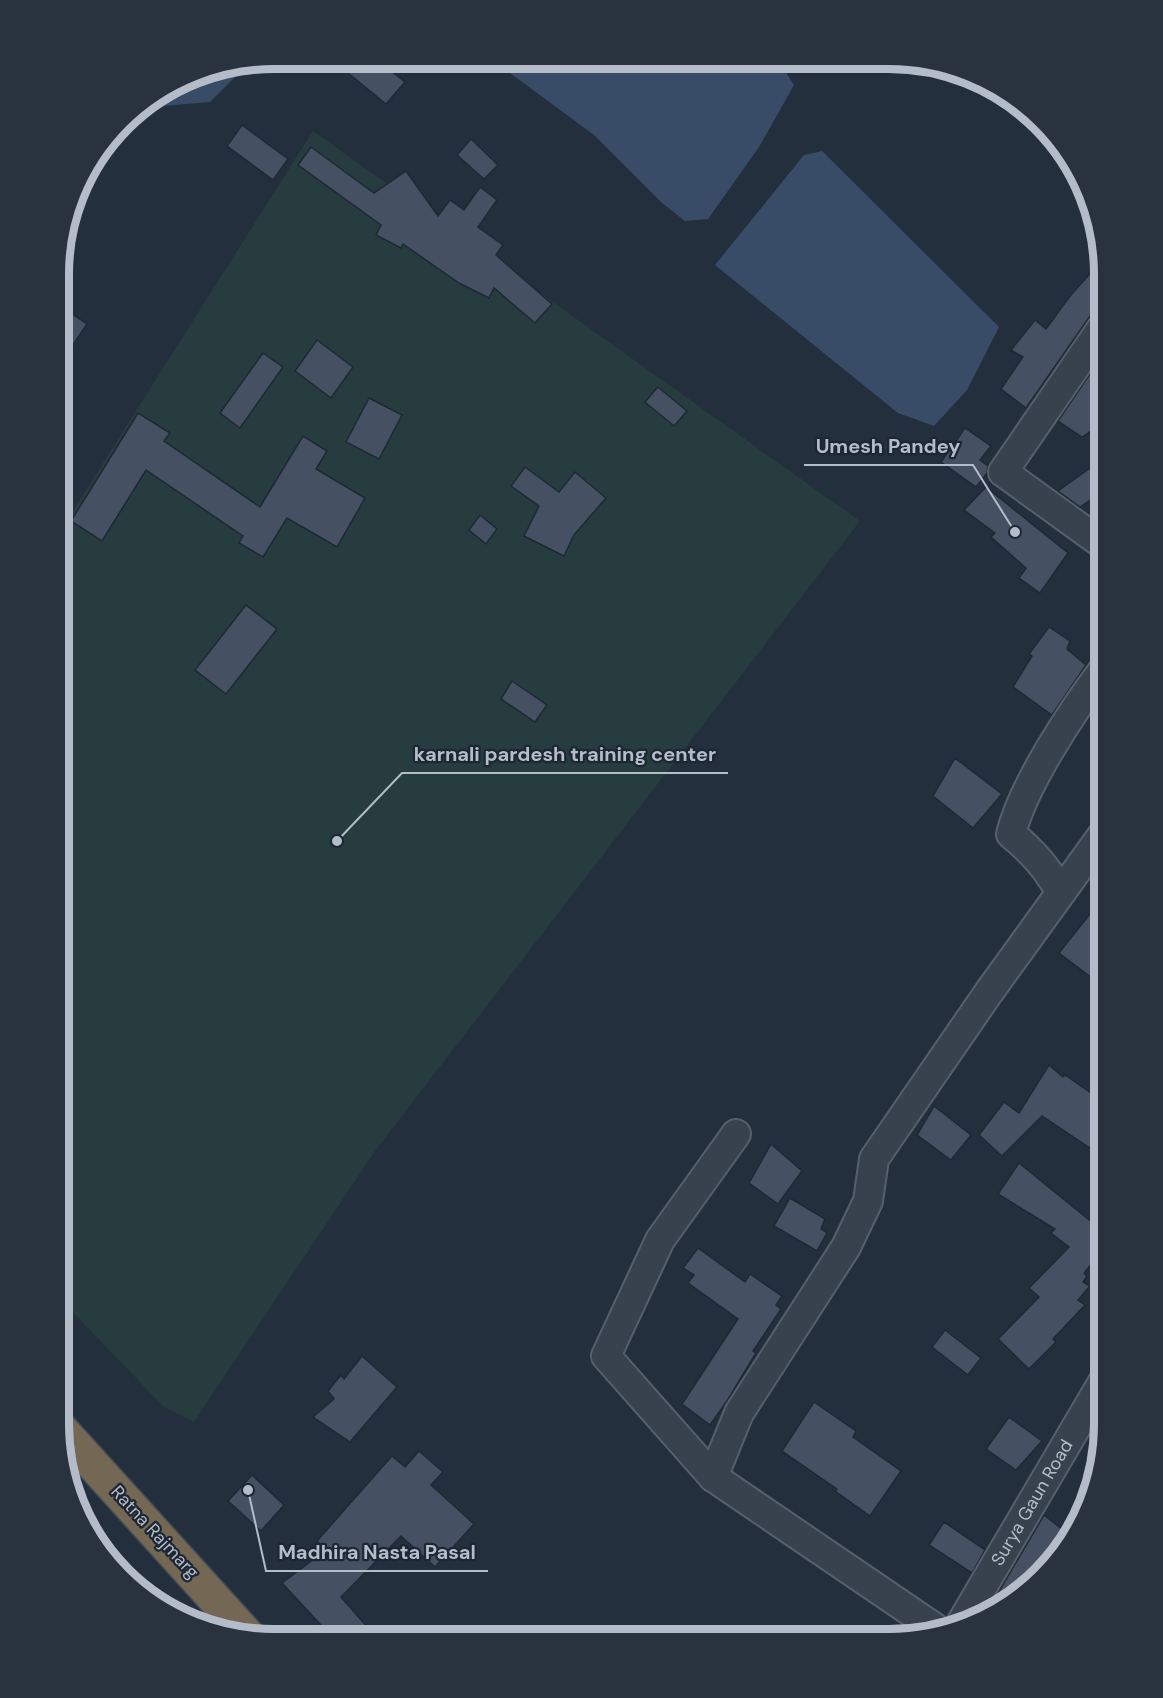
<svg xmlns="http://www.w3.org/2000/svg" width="1163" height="1698" font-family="'DM Sans',sans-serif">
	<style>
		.green { fill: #263c3f }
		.water { fill: #394c67 }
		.building { fill: #455162; stroke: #1f2835; stroke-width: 1.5 }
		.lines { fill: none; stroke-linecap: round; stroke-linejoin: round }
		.minor-casing { stroke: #565f6c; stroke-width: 32 }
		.highway-casing { stroke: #434c59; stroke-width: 36 }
		.minor { stroke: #38414e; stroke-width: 28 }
		.highway { stroke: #746855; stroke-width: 33 }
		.labels { text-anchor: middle; stroke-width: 4.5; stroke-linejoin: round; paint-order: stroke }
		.street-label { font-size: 18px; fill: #b4bcc9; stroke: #1d2633 }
		.rim { fill: none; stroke: #b4bcc9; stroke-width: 8 }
		.leader { fill: none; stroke: #b4bcc9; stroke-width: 2 }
		.callout-dot { fill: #b4bcc9; stroke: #1d2633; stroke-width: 2 }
		.callout-label { font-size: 20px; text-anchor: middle; font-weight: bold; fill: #b4bcc9; stroke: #1d2633; stroke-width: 4.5; stroke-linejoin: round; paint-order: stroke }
	</style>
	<rect width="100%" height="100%" fill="#242f3e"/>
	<!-- green -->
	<path class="green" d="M 313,131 L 860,521 L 375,1151 L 194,1422 L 164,1407 L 59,1298 L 60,531 Z"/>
	<!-- water -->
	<g class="water">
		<path d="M 491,59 L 778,60 L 794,85 L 759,147 L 708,219 L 685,221 L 661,202 L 594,135 Z"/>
		<path d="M 249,63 L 210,102 L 138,108 L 204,70 Z"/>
		<path d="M 822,151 L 999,327 L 967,390 L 934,426 L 898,413 L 715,265 L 804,155 Z"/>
	</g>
	<!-- building -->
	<g class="building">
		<path d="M 360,59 L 376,59 L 405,82 L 386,104 L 348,73 Z"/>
		<path d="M 242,125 L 288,159 L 273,180 L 227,146 Z"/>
		<path d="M 471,139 L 498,165 L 484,179 L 457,155 Z"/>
		<path d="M 311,147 L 374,193 L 406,171 L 438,216 L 450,200 L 464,210 L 480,187 L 497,200 L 478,227 L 503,245 L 496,255 L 552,304 L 535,323 L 494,288 L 489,298 L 459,283 L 403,244 L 401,248 L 376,235 L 381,225 L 298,165 Z"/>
		<path d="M 1102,260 L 1104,309 L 1090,316 L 1026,408 L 1001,389 L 1023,357 L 1011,350 L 1035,320 L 1046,329 L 1070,296 Z"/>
		<path d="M 60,306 L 87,324 L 60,364 Z"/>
		<path d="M 317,340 L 353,367 L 331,398 L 295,371 Z"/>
		<path d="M 263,353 L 283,367 L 240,428 L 220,413 Z"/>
		<path d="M 1104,353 L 1104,418 L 1103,423 L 1082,437 L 1058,421 Z"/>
		<path d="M 658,387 L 687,411 L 674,426 L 645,402 Z"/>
		<path d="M 369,398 L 402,415 L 379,459 L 346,442 Z"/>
		<path d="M 138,413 L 170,433 L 164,441 L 260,507 L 303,436 L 327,451 L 316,469 L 365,498 L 337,547 L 287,518 L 263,557 L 239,543 L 243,536 L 146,470 L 102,541 L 71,521 Z"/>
		<path d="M 965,428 L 991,446 L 980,460 L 988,466 L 987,473 L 976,487 L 941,462 Z"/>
		<path d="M 525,467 L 559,492 L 575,472 L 606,498 L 574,535 L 564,556 L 524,536 L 539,506 L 511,486 Z"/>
		<path d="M 1090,468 L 1104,491 L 1080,507 L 1058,491 Z"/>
		<path d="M 986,487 L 1068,553 L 1040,593 L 1019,578 L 1026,568 L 991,537 L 995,533 L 964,510 Z"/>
		<path d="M 480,515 L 497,529 L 486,544 L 469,530 Z"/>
		<path d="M 246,605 L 277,629 L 226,694 L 195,670 Z"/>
		<path d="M 1049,627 L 1070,641 L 1067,649 L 1086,665 L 1052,715 L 1013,687 L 1032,656 L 1029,654 Z"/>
		<path d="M 512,681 L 547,705 L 535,722 L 501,699 Z"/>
		<path d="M 955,758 L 1002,794 L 973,828 L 933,796 Z"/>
		<path d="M 1104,896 L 1104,960 L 1092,978 L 1059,953 Z"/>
		<path d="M 1049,1065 L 1063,1077 L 1065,1075 L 1104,1102 L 1104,1134 L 1093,1150 L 1042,1116 L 1002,1156 L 979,1135 L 1004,1102 L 1019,1113 Z"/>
		<path d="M 934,1106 L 971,1135 L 951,1160 L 917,1135 Z"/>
		<path d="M 771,1144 L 802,1171 L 778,1204 L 749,1183 Z"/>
		<path d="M 1019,1163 L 1104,1232 L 1104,1249 L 1084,1273 L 1087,1276 L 1083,1282 L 1090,1286 L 1078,1300 L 1085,1305 L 1053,1339 L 1056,1342 L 1029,1369 L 998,1339 L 1039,1297 L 1029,1288 L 1069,1247 L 1051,1233 L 1055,1229 L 998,1194 Z"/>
		<path d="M 790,1198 L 825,1219 L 821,1229 L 827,1233 L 817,1251 L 774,1226 Z"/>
		<path d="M 698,1248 L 745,1282 L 750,1274 L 782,1296 L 776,1305 L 781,1309 L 753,1351 L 756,1353 L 727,1401 L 710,1425 L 682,1404 L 738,1319 L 688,1283 L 694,1275 L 683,1268 Z"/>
		<path d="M 945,1330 L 981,1358 L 968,1375 L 932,1347 Z"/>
		<path d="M 362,1356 L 397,1387 L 350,1442 L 313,1417 L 334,1399 L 328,1391 L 341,1375 L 344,1379 Z"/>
		<path d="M 814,1402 L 856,1431 L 853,1437 L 901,1471 L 870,1516 L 835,1491 L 837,1489 L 782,1451 Z"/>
		<path d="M 1009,1417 L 1042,1441 L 1016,1470 L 986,1449 Z"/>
		<path d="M 419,1451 L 443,1472 L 431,1485 L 474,1524 L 435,1567 L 401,1536 L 341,1597 L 377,1638 L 333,1638 L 282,1583 L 326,1550 L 317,1541 L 392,1456 L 405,1467 Z"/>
		<path d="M 252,1475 L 284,1505 L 261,1531 L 228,1501 Z"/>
		<path d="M 1044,1515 L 1071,1536 L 1068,1544 L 1031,1586 L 985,1615 Z"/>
		<path d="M 944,1522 L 985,1550 L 972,1573 L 929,1545 Z"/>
	</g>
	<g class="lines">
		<!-- minor casing -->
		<g class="minor-casing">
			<g id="minor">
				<path d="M 1104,545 L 1003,472 L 1104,325"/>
				<path d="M 1060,892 C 1048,868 1032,851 1011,834 C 1023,785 1073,710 1104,669"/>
				<path d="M 736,1134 L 660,1240 L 606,1356 L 713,1477 L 938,1630"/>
				<path d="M 713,1477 L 739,1413 L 846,1247 L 868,1201 L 874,1159 L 989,992 L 1104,833"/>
				<path id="s1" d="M 960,1625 L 1104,1380"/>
			</g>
		</g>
		<!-- highway casing -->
		<g class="highway-casing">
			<path id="highway" d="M 59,1427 L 250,1638"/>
		</g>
		<!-- minor -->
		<use href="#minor" class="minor"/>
		<!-- highway -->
		<use href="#highway" class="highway"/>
	</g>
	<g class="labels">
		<!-- street labels -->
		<g class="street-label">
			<text dy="6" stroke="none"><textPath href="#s1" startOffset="142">Surya Gaun Road</textPath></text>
			<text transform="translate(155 1532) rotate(47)" y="6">Ratna Rajmarg</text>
		</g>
	</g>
	<!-- crop -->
	<path d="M0 0H1163V1698H0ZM274 69H889A205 205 0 0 1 1094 274V1424A205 205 0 0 1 889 1629H274A205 205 0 0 1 69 1424V274A205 205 0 0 1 274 69Z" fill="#29323f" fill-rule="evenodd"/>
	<path class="rim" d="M274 69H889A205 205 0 0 1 1094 274V1424A205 205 0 0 1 889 1629H274A205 205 0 0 1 69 1424V274A205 205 0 0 1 274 69Z"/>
	<!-- callouts -->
	<path class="leader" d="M1015 532L973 465H804M337 841L402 773H728M248 1490L266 1571H488"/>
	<g class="callout-dot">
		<circle cx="1015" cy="532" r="6"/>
		<circle cx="337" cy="841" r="6"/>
		<circle cx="248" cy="1490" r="6"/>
	</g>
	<g class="callout-label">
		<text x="888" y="453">Umesh Pandey</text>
		<text x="565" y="761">karnali pardesh training center</text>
		<text x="377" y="1559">Madhira Nasta Pasal</text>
	</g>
</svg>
